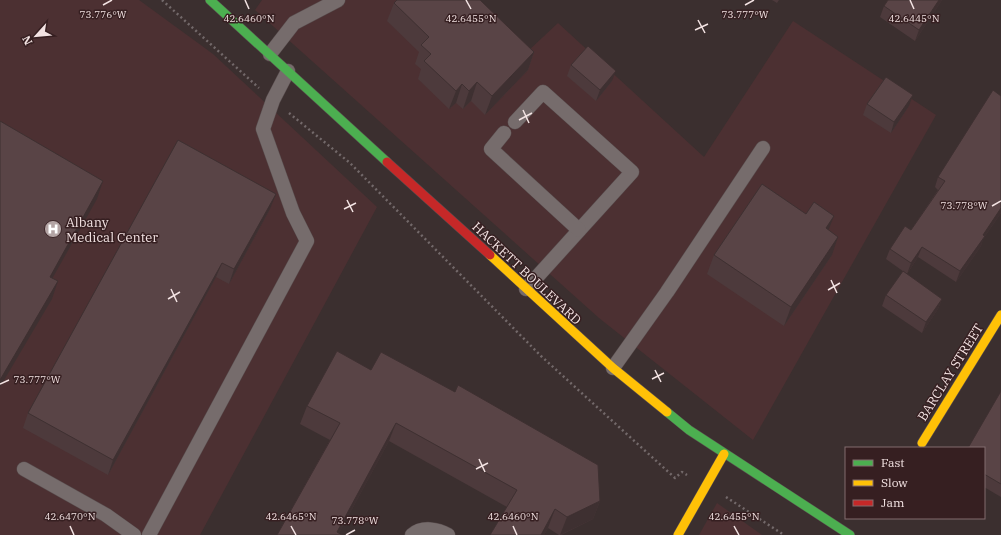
<svg xmlns="http://www.w3.org/2000/svg" width="1001" height="535" font-family="'IBM Plex Serif',serif">
	<style>
		.built { fill: #4c3032 }
		.lines { fill: none; stroke-linecap: round; stroke-linejoin: round }
		.lane-casing { stroke: #584c4d; stroke-width: 15 }
		.fast-casing { stroke: #584c4d; stroke-width: 10 }
		.slow-casing { stroke: #584c4d; stroke-width: 10 }
		.jam-casing { stroke: #584c4d; stroke-width: 10 }
		.path { stroke: #73696a; stroke-width: 2.5; stroke-dasharray: 2 3; stroke-linecap: butt }
		.lane { stroke: #766c6c; stroke-width: 14 }
		.fast { stroke: #4caf50; stroke-width: 9 }
		.slow { stroke: #ffc107; stroke-width: 9 }
		.jam { stroke: #c62828; stroke-width: 9 }
		.wall { fill: #4d3a3c }
		.shaded-wall { fill: #3e3031 }
		.building { fill: #594446; stroke: #3e3031 }
		.ticks { fill: none; stroke: #f3e3e3; stroke-width: 1.5 }
		.labels { text-anchor: middle; stroke-width: 3; stroke-linejoin: round; paint-order: stroke }
		.poi-label { font-size: 13px; fill: #f3e3e3; stroke: #361f21; text-anchor: start }
		.street-label { font-size: 13px; fill: #f3e3e3; stroke: #361f21 }
		.ticks-label { font-size: 10px; text-anchor: middle; fill: #f3e3e3; stroke: #361f21; stroke-width: 3; stroke-linejoin: round; paint-order: stroke }
	</style>
	<rect width="100%" height="100%" fill="#3b2f2f"/>
	<!-- built -->
	<g class="built">
		<path d="M 0,0 L 139,0 L 213,54 L 377,207 L 200,535 L 0,535 Z"/>
		<path d="M 262,0 L 469,0 L 527,52 L 558,23 L 704,157 L 793,21 L 936,115 L 753,440 L 599,318 L 255,10 Z"/>
		<path d="M 717,503 L 762,535 L 699,535 Z"/>
	</g>
	<g class="lines">
		<!-- lane casing -->
		<g class="lane-casing">
			<g id="lane">
				<path d="M 270,54 L 294,23 L 338,0"/>
				<path d="M 515,122 L 543,92 L 632,172 L 526,289"/>
				<path d="M 504,133 L 491,149 L 579,230"/>
				<path d="M 613,368 L 667,292 L 763,148"/>
				<path d="M 24,469 L 106,515 L 134,535"/>
				<path d="M 149,535 L 307,241 L 293,213 L 263,129 L 273,100 L 288,71"/>
				<path d="M 412,535 C 422,526 438,529 448,535"/>
			</g>
		</g>
		<!-- fast casing -->
		<g class="fast-casing">
			<g id="fast">
				<path d="M 210,0 L 387,162"/>
				<path d="M 667,412 L 689,430 L 850,535"/>
			</g>
		</g>
		<!-- slow casing -->
		<g class="slow-casing">
			<g id="slow">
				<path d="M 490,255 L 613,368 L 667,412"/>
				<path d="M 922,443 L 1001,315"/>
				<path d="M 678,535 L 724,454"/>
			</g>
		</g>
		<!-- jam casing -->
		<g class="jam-casing">
			<path id="jam" d="M 387,162 L 490,255"/>
		</g>
		<!-- path -->
		<g class="path">
			<path d="M 162,0 L 259,88"/>
			<path d="M 289,113 L 350,163 L 541,356 L 675,478 L 682,472 L 687,475"/>
			<path d="M 726,497 L 784,535"/>
		</g>
		<!-- lane -->
		<use href="#lane" class="lane"/>
		<!-- fast -->
		<use href="#fast" class="fast"/>
		<!-- slow -->
		<use href="#slow" class="slow"/>
		<!-- jam -->
		<use href="#jam" class="jam"/>
	</g>
	<!-- wall -->
	<g class="wall">
		<path d="M 772,0 L 779,0 L 777,3 Z"/>
		<path d="M 888,0 L 942,0 L 915,41 L 880,17 L 884,6 Z"/>
		<path d="M 394,3 L 534,52 L 528,70 L 485,115 L 471,101 L 463,109 L 456,103 L 449,109 L 418,79 L 421,69 L 415,64 L 419,52 L 387,21 Z"/>
		<path d="M 571,65 L 612,81 L 596,101 L 567,76 Z"/>
		<path d="M 1001,96 L 1001,213 L 983,239 L 981,246 L 956,282 L 918,257 L 907,274 L 886,259 L 890,249 L 911,230 L 938,190 L 935,187 L 938,177 Z"/>
		<path d="M 867,104 L 909,106 L 891,133 L 863,115 Z"/>
		<path d="M 270,209 L 229,284 L 216,277 L 108,475 L 23,428 L 28,413 Z"/>
		<path d="M 829,230 L 832,255 L 784,326 L 707,274 L 714,255 Z"/>
		<path d="M 886,295 L 942,299 L 938,309 L 922,333 L 882,306 Z"/>
		<path d="M 337,351 L 600,501 L 593,519 L 561,535 L 559,535 L 548,528 L 544,535 L 490,535 L 507,507 L 389,441 L 339,533 L 277,535 L 330,440 L 300,424 L 307,406 Z"/>
		<path d="M 1001,391 L 1001,497 L 984,487 L 984,448 Z"/>
	</g>
	<!-- shaded-wall -->
	<g class="shaded-wall">
		<path d="M 939,0 L 942,0 L 915,41 L 919,30 Z"/>
		<path d="M 534,52 L 528,70 L 485,115 L 492,96 Z"/>
		<path d="M 616,71 L 612,81 L 596,101 L 600,90 Z"/>
		<path d="M 477,82 L 471,101 L 463,109 L 469,91 Z"/>
		<path d="M 462,84 L 456,103 L 449,109 L 456,91 Z"/>
		<path d="M 913,95 L 909,106 L 891,133 L 894,122 Z"/>
		<path d="M 103,181 L 97,199 L 43,295 L 50,277 Z"/>
		<path d="M 276,194 L 270,209 L 229,284 L 234,269 Z"/>
		<path d="M 1001,208 L 1001,213 L 983,239 L 981,246 L 956,282 L 960,271 L 983,235 Z"/>
		<path d="M 834,216 L 827,234 L 826,228 Z"/>
		<path d="M 838,237 L 832,255 L 784,326 L 791,307 Z"/>
		<path d="M 922,247 L 918,257 L 907,274 L 911,263 Z"/>
		<path d="M 222,263 L 216,277 L 108,475 L 113,460 Z"/>
		<path d="M 58,281 L 52,299 L 0,387 L 0,380 Z"/>
		<path d="M 942,299 L 938,309 L 922,333 L 926,322 Z"/>
		<path d="M 396,423 L 389,441 L 338,535 L 337,532 Z"/>
		<path d="M 600,501 L 593,519 L 560,535 L 567,517 Z"/>
		<path d="M 555,509 L 548,528 L 544,535 L 541,535 Z"/>
	</g>
	<!-- building -->
	<g class="building">
		<path d="M 397,0 L 480,0 L 534,52 L 492,96 L 477,82 L 469,91 L 462,84 L 456,91 L 424,61 L 431,54 L 421,45 L 429,37 L 394,3 Z"/>
		<path d="M 888,0 L 939,0 L 919,30 L 884,6 Z"/>
		<path d="M 588,46 L 616,71 L 600,90 L 571,65 Z"/>
		<path d="M 886,77 L 913,95 L 894,122 L 867,104 Z"/>
		<path d="M 993,90 L 1001,96 L 1001,208 L 983,235 L 985,236 L 960,271 L 922,247 L 911,263 L 890,249 L 905,226 L 911,230 L 945,181 L 938,177 Z"/>
		<path d="M 0,121 L 103,181 L 50,277 L 58,281 L 0,380 Z"/>
		<path d="M 178,140 L 276,194 L 234,269 L 222,263 L 113,460 L 28,413 Z"/>
		<path d="M 762,184 L 806,214 L 814,202 L 834,216 L 826,228 L 838,237 L 791,307 L 714,255 Z"/>
		<path d="M 903,271 L 942,299 L 926,322 L 886,295 Z"/>
		<path d="M 337,351 L 371,370 L 381,352 L 455,392 L 458,385 L 598,465 L 600,501 L 567,517 L 555,509 L 541,535 L 490,535 L 517,490 L 396,423 L 337,532 L 342,535 L 277,535 L 340,423 L 307,406 Z"/>
		<path d="M 1001,391 L 1001,484 L 984,474 L 984,448 L 968,448 Z"/>
	</g>
	<!-- ticks -->
	<path class="ticks" d="M 245,0 L 249,9M 466,0 L 471,9M 910,0 L 914,9M 103,5 L 112,0M 745,5 L 754,0M 698,20 L 705,33M 695,30 L 708,24M 523,110 L 529,123M 519,120 L 532,113M 347,200 L 353,212M 992,206 L 1001,201M 344,209 L 356,203M 831,280 L 837,293M 171,289 L 177,302M 828,290 L 840,283M 168,299 L 180,292M 655,370 L 661,382M 652,379 L 664,373M 0,384 L 9,380M 479,459 L 485,472M 476,469 L 488,463M 70,526 L 74,535M 291,526 L 296,535M 513,526 L 517,535M 734,526 L 739,535M 346,535 L 355,530"/>
	<!-- icons -->
	<defs>
		<g id="hospital-disc" transform="scale(0.9)"><circle r="9.5" fill="#b3a4a4" stroke="#361f21"/><path d="M-5-5h3v3.5h4V-5h3V5h-3V1.5h-4V5h-3Z" fill="#fff"/></g>
	</defs>
	<g fill-rule="evenodd">
		<use href="#hospital-disc" x="53" y="229"/>
	</g>
	<g class="labels">
		<!-- poi labels -->
		<g class="poi-label">
			<text x="66" y="227">Albany<tspan x="66" dy="15">Medical Center</tspan></text>
		</g>
		<!-- street labels -->
		<g class="street-label">
			<text transform="translate(527 273) rotate(43)" y="5">HACKETT BOULEVARD</text>
			<text transform="translate(950 372) rotate(-58)" y="5">BARCLAY STREET</text>
		</g>
	</g>
	<g class="ticks-label">
		<text x="745" y="18">73.777°W</text>
		<text x="103" y="18">73.776°W</text>
		<text x="249" y="22">42.6460°N</text>
		<text x="471" y="22">42.6455°N</text>
		<text x="914" y="22">42.6445°N</text>
		<text x="964" y="209">73.778°W</text>
		<text x="37" y="383">73.777°W</text>
		<text x="70" y="520">42.6470°N</text>
		<text x="291" y="520">42.6465°N</text>
		<text x="513" y="520">42.6460°N</text>
		<text x="734" y="520">42.6455°N</text>
		<text x="355" y="524">73.778°W</text>
	</g>
	<!-- legend -->
	<rect x="845" y="447" width="140" height="72" fill="#361f21" stroke="#826d6f"/>
	<rect x="853" y="460" width="20" height="6" fill="#4caf50" stroke="#826d6f"/>
	<text x="881" y="467" font-size="12" fill="#f3e3e3">Fast</text>
	<rect x="853" y="480" width="20" height="6" fill="#ffc107" stroke="#826d6f"/>
	<text x="881" y="487" font-size="12" fill="#f3e3e3">Slow</text>
	<rect x="853" y="500" width="20" height="6" fill="#c62828" stroke="#826d6f"/>
	<text x="881" y="507" font-size="12" fill="#f3e3e3">Jam</text>
	<!-- north arrow -->
	<g transform="translate(36 36) rotate(243)" stroke="#361f21" stroke-width="3" paint-order="stroke">
	<path d="M0-3L7 15L0 10L-7 15Z" fill="#f3e3e3"/>
	<text y="-6" font-size="11" font-weight="bold" text-anchor="middle" fill="#f3e3e3">N</text>
	</g>
</svg>
